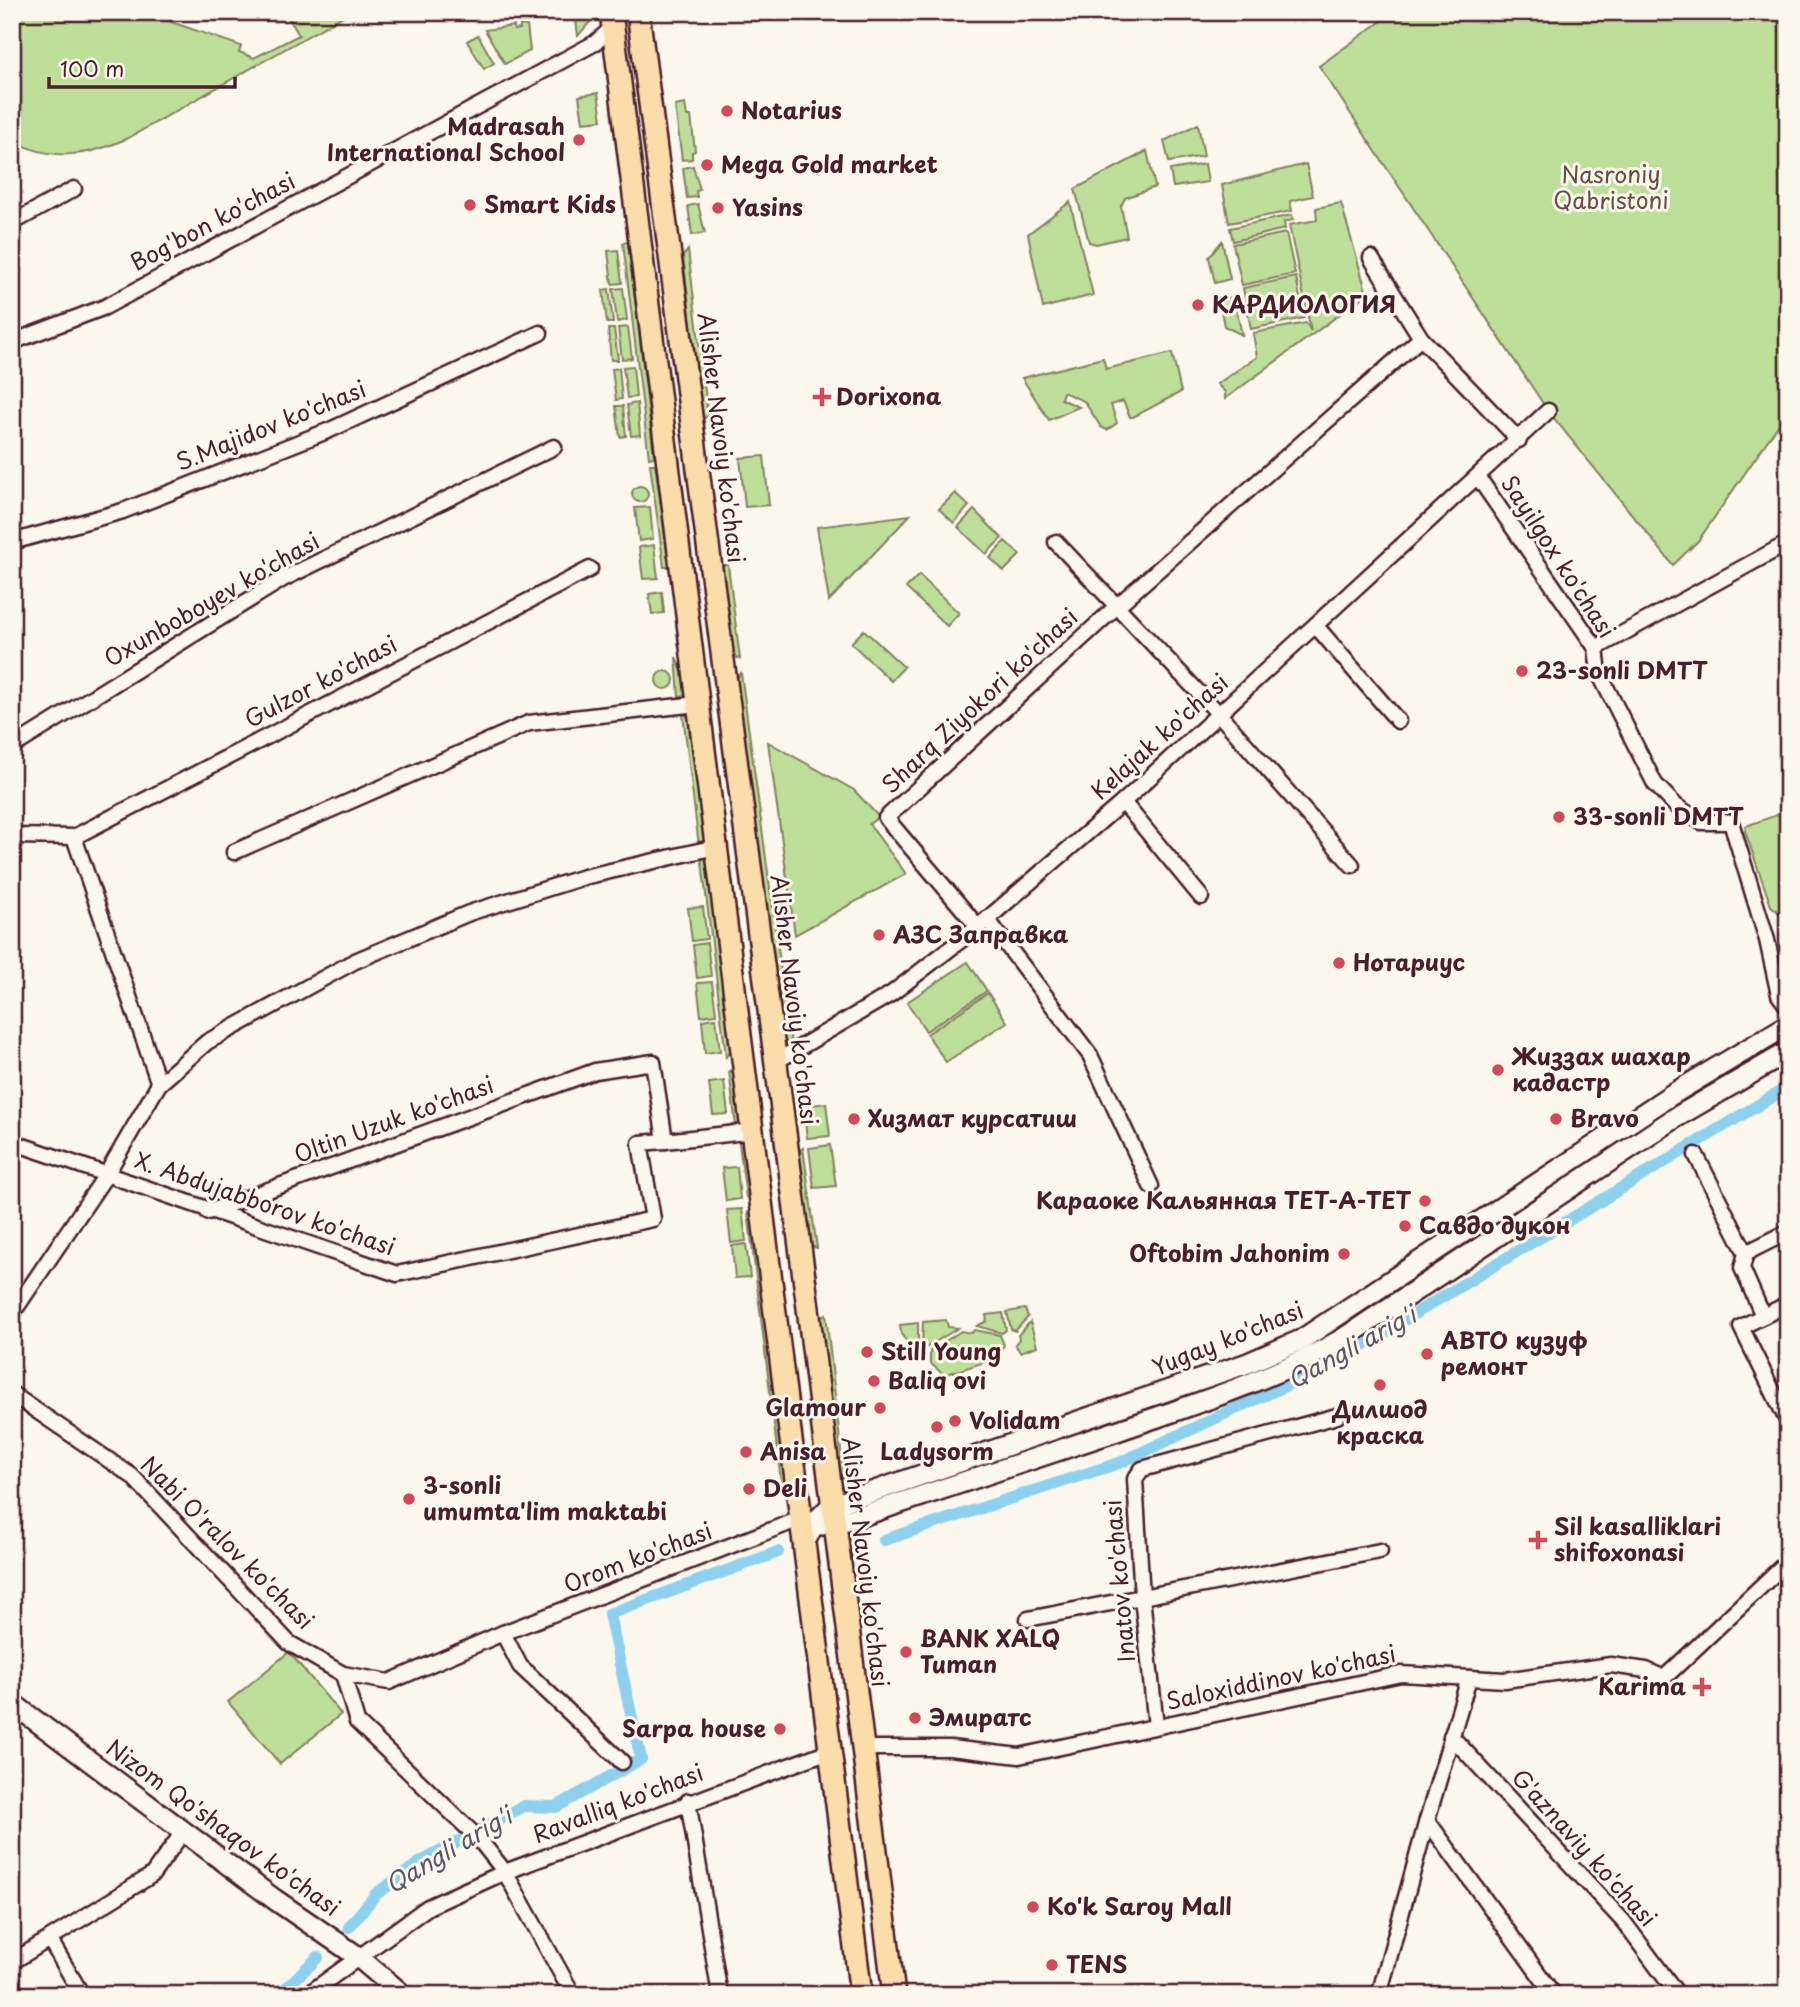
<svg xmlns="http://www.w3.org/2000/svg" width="1800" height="2007" font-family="'Playpen Sans',sans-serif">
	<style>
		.green { fill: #bddf99; stroke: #847f62; stroke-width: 2 }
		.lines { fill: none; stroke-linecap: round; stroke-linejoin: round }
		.canal { stroke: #8dd1ef; stroke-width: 12 }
		.minor-casing { stroke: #4a1f2b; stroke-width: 19 }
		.secondary-casing { stroke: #4a1f2b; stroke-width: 24 }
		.primary-casing { stroke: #4a1f2b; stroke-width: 26 }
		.minor { stroke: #fbf7ec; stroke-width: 14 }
		.secondary { stroke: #fbf7ec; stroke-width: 19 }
		.primary { stroke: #faddab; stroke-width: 21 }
		.poi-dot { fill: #d1495b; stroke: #fbf7ec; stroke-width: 2.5 }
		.labels { text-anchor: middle; stroke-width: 6; stroke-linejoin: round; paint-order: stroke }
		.poi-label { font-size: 23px; font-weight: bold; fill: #4a1f2b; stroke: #fbf7ec; text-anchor: start }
		.park-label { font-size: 23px; fill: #674f46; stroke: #fbf7ec }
		.street-label { font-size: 23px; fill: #4a1f2b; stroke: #fbf7ec }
		.water-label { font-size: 24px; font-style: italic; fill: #5e5466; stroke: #fbf7ec }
	</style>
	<rect width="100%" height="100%" fill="#fbf7ec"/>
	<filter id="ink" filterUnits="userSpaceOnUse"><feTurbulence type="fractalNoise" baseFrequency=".0143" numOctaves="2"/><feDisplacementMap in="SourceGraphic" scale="14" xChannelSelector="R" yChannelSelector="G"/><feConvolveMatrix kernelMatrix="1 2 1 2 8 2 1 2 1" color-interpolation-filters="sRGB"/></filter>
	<g filter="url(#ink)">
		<!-- green -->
		<g class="green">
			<path d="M 12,12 L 154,12 L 154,16 L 241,46 L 239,52 L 254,58 L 299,35 L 285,12 L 350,12 L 130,137 C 92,155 51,164 12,139 Z"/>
			<path d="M 575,12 L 589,12 L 590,22 L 578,36 Z"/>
			<path d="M 1394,12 L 1788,12 L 1788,411 L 1698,541 L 1673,565 L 1548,411 L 1319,66 Z"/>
			<path d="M 520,25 L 527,26 L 530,51 L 505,64 L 485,30 L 514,26 L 514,30 L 520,29 Z"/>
			<path d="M 478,35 L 494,63 L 484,69 L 467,41 Z"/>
			<path d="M 598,93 L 602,120 L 583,122 L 579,96 Z"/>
			<path d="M 685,104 L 687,116 L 691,116 L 695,151 L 692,152 L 692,159 L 682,160 L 675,106 Z"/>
			<path d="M 1198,124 L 1204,156 L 1169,162 L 1164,141 Z"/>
			<path d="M 1147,151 L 1155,187 L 1125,198 L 1121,206 L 1127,237 L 1096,244 L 1089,242 L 1075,189 Z"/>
			<path d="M 1205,164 L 1208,182 L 1173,187 L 1170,170 Z"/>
			<path d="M 1306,164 L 1313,196 L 1290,201 L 1292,211 L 1229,223 L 1222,185 Z"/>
			<path d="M 693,166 L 700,190 L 696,191 L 697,197 L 687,198 L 683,168 Z"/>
			<path d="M 1070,202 L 1093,295 L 1043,308 L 1028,234 Z"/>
			<path d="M 1341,203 L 1367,294 L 1225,399 L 1225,392 L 1217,384 L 1257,357 L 1253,333 L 1306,323 L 1311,331 L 1289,225 L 1317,220 L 1316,208 Z"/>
			<path d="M 698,204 L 705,233 L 692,235 L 688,206 Z"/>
			<path d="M 1292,215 L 1293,220 L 1284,222 L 1285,229 L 1233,241 L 1230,228 Z"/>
			<path d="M 1286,233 L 1295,274 L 1242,285 L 1233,244 Z"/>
			<path d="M 1222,241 L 1230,279 L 1215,283 L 1209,257 Z"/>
			<path d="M 628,242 L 654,457 L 649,458 L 623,243 Z"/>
			<path d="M 618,250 L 622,283 L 612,284 L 608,251 Z"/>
			<path d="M 688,250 L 708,417 L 702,418 L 683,256 Z"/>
			<path d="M 1296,277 L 1304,318 L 1251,329 L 1243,288 Z"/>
			<path d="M 623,288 L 627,320 L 617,322 L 613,289 Z"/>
			<path d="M 609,289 L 613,323 L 607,323 L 603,290 Z"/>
			<path d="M 1234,297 L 1242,335 L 1224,326 L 1219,300 Z"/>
			<path d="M 628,327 L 632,358 L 622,359 L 618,328 Z"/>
			<path d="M 608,329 L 614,329 L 618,360 L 611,360 Z"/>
			<path d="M 1172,353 L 1181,392 L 1133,417 L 1130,417 L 1123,401 L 1111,405 L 1117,423 L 1107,430 L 1101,427 L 1084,401 L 1063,392 L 1061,399 L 1079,407 L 1049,420 L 1022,378 L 1103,358 L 1106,369 Z"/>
			<path d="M 633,366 L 636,397 L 627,398 L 623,367 Z"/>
			<path d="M 619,368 L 622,399 L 616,400 L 612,369 Z"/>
			<path d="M 637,403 L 640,435 L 631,436 L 627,405 Z"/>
			<path d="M 616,406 L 623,406 L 626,436 L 620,437 Z"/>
			<path d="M 764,456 L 769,505 L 745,507 L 740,458 Z"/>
			<path d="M 650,464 L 655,464 L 669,567 L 664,567 Z"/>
			<circle cx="640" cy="494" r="8"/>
			<path d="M 955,493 L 969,506 L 954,523 L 939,509 Z"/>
			<path d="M 650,507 L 653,539 L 639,541 L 635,508 Z"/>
			<path d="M 974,510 L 1002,538 L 986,554 L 958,527 Z"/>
			<path d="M 910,515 L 829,601 L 817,527 Z"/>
			<path d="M 1005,541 L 1020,555 L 1004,571 L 990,558 Z"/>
			<path d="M 654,545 L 658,578 L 643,579 L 639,547 Z"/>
			<path d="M 721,565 L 728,565 L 740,659 L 733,656 Z"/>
			<path d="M 919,575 L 959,613 L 947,626 L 906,588 Z"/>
			<path d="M 662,592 L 664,613 L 652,614 L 649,594 Z"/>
			<path d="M 864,630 L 904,667 L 891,681 L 851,643 Z"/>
			<path d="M 676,657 L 684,676 L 686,695 L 679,696 Z"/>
			<circle cx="665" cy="680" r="9"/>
			<path d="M 741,673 L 791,1044 L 784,1041 L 736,679 Z"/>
			<path d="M 683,714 L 690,718 L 706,845 L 699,846 Z"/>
			<path d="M 768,742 L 854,790 L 879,817 L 869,824 L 906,874 L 795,935 Z"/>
			<path d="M 1788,811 L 1788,914 L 1783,916 L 1771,906 L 1745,831 L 1746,826 Z"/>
			<path d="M 708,853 L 732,1050 L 726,1057 L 701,854 Z"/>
			<path d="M 703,907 L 707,939 L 692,941 L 688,908 Z"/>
			<path d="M 707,943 L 711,976 L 697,978 L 693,945 Z"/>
			<path d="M 968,962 L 987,991 L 926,1031 L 907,1002 Z"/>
			<path d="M 712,982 L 716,1014 L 701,1016 L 697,983 Z"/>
			<path d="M 988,993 L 1007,1022 L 946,1062 L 927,1034 Z"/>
			<path d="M 716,1018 L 720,1051 L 705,1053 L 702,1020 Z"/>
			<path d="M 729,1071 L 734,1072 L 743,1125 L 736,1126 Z"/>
			<path d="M 724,1081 L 728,1114 L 713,1115 L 709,1083 Z"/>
			<path d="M 826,1103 L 830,1136 L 807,1138 L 803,1106 Z"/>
			<path d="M 738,1135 L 744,1136 L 751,1194 L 746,1197 Z"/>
			<path d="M 830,1145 L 836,1186 L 814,1188 L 809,1148 Z"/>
			<path d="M 803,1148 L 817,1248 L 811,1246 L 798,1152 Z"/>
			<path d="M 737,1167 L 740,1199 L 726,1201 L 722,1168 Z"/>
			<path d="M 742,1209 L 746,1241 L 731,1243 L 727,1210 Z"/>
			<path d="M 748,1212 L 753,1213 L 789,1490 L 782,1490 Z"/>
			<path d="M 746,1244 L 750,1277 L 735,1278 L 732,1246 Z"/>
			<path d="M 1025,1309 L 1028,1317 L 1015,1331 L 1011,1329 L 1007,1312 Z"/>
			<path d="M 1003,1313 L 1006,1330 L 1002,1333 L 977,1326 L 987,1321 L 986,1315 Z"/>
			<path d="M 826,1314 L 844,1478 L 838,1478 L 818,1319 Z"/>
			<path d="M 946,1320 L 948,1327 L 958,1328 L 922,1350 L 923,1322 Z"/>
			<path d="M 1030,1322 L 1037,1346 L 1020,1352 L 1015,1344 L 1019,1339 L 1018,1335 Z"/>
			<path d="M 918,1323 L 918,1350 L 915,1352 L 901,1334 L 900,1325 Z"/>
			<path d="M 974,1330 L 1000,1335 L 1004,1345 L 995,1359 L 944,1375 L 930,1363 L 930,1351 L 961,1331 L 972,1333 Z"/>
			<path d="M 289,1652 L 341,1714 L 280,1764 L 228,1702 Z"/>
		</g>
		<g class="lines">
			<!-- canal -->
			<g class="canal">
				<path d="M 884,1540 L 1119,1463 L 1332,1364 L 1788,1087"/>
				<path d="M 349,1927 L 376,1894 L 421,1862 L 524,1806 L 556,1807 L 641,1759 L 609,1614 L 778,1552"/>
				<path d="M 279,1995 L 318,1957"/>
			</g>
			<!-- minor casing -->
			<g class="minor-casing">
				<g id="minor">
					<path d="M 12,223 L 74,189"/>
					<path d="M 1371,258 L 1421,338 L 1519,440"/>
					<path d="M 12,342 L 105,307 L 595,43 L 613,27"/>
					<path d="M 1478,477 L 1596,648 L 1599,673 L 1655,784 L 1676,806 L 1701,822 L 1731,822 L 1767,940 L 1779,995 L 1788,1007"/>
					<path d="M 12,542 L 123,511 L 330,430 L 540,333"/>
					<path d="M 1056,542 L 1219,714 L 1352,865"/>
					<path d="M 1316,626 L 1398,721"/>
					<path d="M 1596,648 L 1788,543"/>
					<path d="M 12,747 L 283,579 L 554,447"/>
					<path d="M 1123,802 L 1201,897"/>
					<path d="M 12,836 L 74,837 L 590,569"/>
					<path d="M 74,837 L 159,1084"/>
					<path d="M 234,852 L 529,723 L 697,704"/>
					<path d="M 987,919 L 1090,1055 L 1151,1186"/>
					<path d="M 978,927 L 886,818 L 1117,606 L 1421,338"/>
					<path d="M 775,1062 L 891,994 L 978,927 L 1123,802 L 1548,411"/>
					<path d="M 12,1142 L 397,1274 L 653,1219 L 640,1143 L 665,1141"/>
					<path d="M 1696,1155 L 1746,1253 L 1742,1268 L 1763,1316"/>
					<path d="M 208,1212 L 595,1071 L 653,1062 L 665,1141 L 754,1131"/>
					<path d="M 1746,1253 L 1788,1232"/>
					<path d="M 12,1314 L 106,1175 L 159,1084 L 207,1042 L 355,961 L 469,913 L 584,877 L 716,847"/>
					<path d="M 12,1394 L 132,1476 L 289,1643 L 343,1674 L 389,1682 L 503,1633 L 800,1519"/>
					<path d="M 1786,1418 L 1741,1327 L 1788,1304"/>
					<path d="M 1028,1619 L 1380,1551"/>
					<path d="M 503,1633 L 520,1666 L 622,1762"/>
					<path d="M 343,1674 L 357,1722 L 478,1838 L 505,1872 L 573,1995"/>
					<path d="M 1469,1678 L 1427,1820 L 1554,1995"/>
					<path d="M 1156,1726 L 1142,1597 L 1135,1479 L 1142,1469 L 1337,1416"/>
					<path d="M 1451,1736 L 1623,1921 L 1678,1995"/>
					<path d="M 863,1748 L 950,1748 L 1019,1756 L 1401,1674 L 1505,1680 L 1611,1665 L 1646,1670 L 1664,1678 L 1788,1561"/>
					<path d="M 688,1801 L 720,1995"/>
					<path d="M 50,1940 L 82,1995"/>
					<path d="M 12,1962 L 152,1875 L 183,1832"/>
					<path d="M 307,1995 L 428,1907 L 505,1872 L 829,1751"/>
					<path d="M 1379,1995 L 1427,1820"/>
				</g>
			</g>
			<!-- secondary casing -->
			<g class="secondary-casing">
				<g id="secondary">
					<path d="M 822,1525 L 852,1519 C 940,1490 1027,1461 1114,1432 C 1192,1405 1273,1380 1344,1338 L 1675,1118 L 1788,1052"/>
					<path d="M 804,1544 L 815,1522 L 831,1506 L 1248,1363 L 1301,1340 L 1671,1095 L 1788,1025"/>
					<path d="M 12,1703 L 274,1899 L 357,1956 L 403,1995"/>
				</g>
			</g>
			<!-- primary casing -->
			<g class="primary-casing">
				<g id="primary">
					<path d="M 611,12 L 861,1995"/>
					<path d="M 638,12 L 807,1300 L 894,1995"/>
				</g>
			</g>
			<!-- minor -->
			<use href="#minor" class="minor"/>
			<!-- secondary -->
			<use href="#secondary" class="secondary"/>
			<!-- primary -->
			<use href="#primary" class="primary"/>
		</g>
	</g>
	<!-- markers -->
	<g class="poi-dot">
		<circle cx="727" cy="111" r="7"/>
		<circle cx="579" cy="140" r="7"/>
		<circle cx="707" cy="165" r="7"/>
		<circle cx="470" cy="205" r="7"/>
		<circle cx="718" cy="208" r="7"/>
		<circle cx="1198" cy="305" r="7"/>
		<path d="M818.5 386.5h7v7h7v7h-7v7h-7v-7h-7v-7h7z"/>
		<circle cx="1522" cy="671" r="7"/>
		<circle cx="1559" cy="817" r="7"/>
		<circle cx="879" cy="935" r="7"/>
		<circle cx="1339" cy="963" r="7"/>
		<circle cx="1498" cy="1070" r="7"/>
		<circle cx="854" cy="1119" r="7"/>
		<circle cx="1556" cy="1119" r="7"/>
		<circle cx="1425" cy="1201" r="7"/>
		<circle cx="1405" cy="1226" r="7"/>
		<circle cx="1344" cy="1254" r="7"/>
		<circle cx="867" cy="1352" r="7"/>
		<circle cx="1427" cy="1354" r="7"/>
		<circle cx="874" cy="1381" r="7"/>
		<circle cx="1380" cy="1385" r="7"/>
		<circle cx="880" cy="1408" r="7"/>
		<circle cx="955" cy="1421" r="7"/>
		<circle cx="937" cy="1427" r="7"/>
		<circle cx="746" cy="1452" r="7"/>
		<circle cx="749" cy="1489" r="7"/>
		<circle cx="409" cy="1499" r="7"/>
		<path d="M1534.5 1529.5h7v7h7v7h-7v7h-7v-7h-7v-7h7z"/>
		<circle cx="906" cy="1652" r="7"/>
		<path d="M1698.5 1676.5h7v7h7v7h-7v7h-7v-7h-7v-7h7z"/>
		<circle cx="915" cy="1718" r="7"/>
		<circle cx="780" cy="1729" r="7"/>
		<circle cx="1033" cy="1907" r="7"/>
		<circle cx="1052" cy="1965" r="7"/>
	</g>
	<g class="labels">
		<!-- poi labels -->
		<g class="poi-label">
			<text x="741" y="119">Notarius</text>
			<text x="565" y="135" text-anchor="end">Madrasah<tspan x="565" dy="26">International School</tspan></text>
			<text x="721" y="173">Mega Gold market</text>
			<text x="484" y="213">Smart Kids</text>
			<text x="732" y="216">Yasins</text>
			<text x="1212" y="313">КАРДИОЛОГИЯ</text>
			<text x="836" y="405">Dorixona</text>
			<text x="1536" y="679">23-sonli DMTT</text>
			<text x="1573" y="825">33-sonli DMTT</text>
			<text x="893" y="943">АЗС Заправка</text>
			<text x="1353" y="971">Нотариус</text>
			<text x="1512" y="1065">Жиззах шахар<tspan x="1512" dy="26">кадастр</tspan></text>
			<text x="868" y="1127">Хизмат курсатиш</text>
			<text x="1570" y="1127">Bravo</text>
			<text x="1411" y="1209" text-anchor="end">Караоке Кальянная ТЕТ-А-ТЕТ</text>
			<text x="1419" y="1234">Cавдо дукон</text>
			<text x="1330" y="1262" text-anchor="end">Oftobim Jahonim</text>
			<text x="1441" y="1349">АВТО кузуф<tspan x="1441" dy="26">ремонт</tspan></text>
			<text x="881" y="1360">Still Young</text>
			<text x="888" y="1389">Baliq ovi</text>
			<text x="866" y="1416" text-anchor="end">Glamour</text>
			<text x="1380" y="1418" text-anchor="middle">Дилшод<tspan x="1380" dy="26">краска</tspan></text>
			<text x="969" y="1429">Volidam</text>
			<text x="760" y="1460">Anisa</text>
			<text x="937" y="1460" text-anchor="middle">Ladysorm</text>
			<text x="423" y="1494">3-sonli<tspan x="423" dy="26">umumta'lim maktabi</tspan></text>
			<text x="763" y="1497">Deli</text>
			<text x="1554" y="1535">Sil kasalliklari<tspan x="1554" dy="26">shifoxonasi</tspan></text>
			<text x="920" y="1647">BANK XALQ<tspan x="920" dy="26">Tuman</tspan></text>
			<text x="1686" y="1695" text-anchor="end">Karima</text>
			<text x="929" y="1726">Эмиратс</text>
			<text x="766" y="1737" text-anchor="end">Sarpa house</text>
			<text x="1047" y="1915">Ko'k Saroy Mall</text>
			<text x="1066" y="1973">TENS</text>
		</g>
		<!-- park labels -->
		<g class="park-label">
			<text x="1611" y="183">Nasroniy<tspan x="1611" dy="26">Qabristoni</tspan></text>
		</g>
		<!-- street labels -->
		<g class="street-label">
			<text transform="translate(213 222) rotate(-28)" y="8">Bog'bon ko'chasi</text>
			<text transform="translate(271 426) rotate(-22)" y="8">S.Majidov ko'chasi</text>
			<text transform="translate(721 438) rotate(83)" y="8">Alisher Navoiy ko'chasi</text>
			<text transform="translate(1558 557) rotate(57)" y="8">Sayilgox ko'chasi</text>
			<text transform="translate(212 600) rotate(-30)" y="8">Oxunboboyev ko'chasi</text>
			<text transform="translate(321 682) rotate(-28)" y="8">Gulzor ko'chasi</text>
			<text transform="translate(980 701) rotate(-43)" y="8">Sharq Ziyokori ko'chasi</text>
			<text transform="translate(1160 737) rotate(-42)" y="8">Kelajak ko'chasi</text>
			<text transform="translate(794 1000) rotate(83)" y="8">Alisher Navoiy ko'chasi</text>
			<text transform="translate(394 1120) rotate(-20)" y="8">Oltin Uzuk ko'chasi</text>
			<text transform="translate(265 1204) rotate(19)" y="8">X. Abdujabborov ko'chasi</text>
			<text transform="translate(1228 1339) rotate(-22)" y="8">Yugay ko'chasi</text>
			<text transform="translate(227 1543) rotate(45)" y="8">Nabi O'ralov ko'chasi</text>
			<text transform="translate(638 1558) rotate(-21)" y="8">Orom ko'chasi</text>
			<text transform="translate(865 1562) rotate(83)" y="8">Alisher Navoiy ko'chasi</text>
			<text transform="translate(1120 1581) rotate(-95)" y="8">Inatov ko'chasi</text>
			<text transform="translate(1281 1678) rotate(-12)" y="8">Saloxiddinov ko'chasi</text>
			<text transform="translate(618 1804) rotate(-21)" y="8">Ravalliq ko'chasi</text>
			<text transform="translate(223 1828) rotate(36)" y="8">Nizom Qo'shaqov ko'chasi</text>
			<text transform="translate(1584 1848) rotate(48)" y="8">G'aznaviy ko'chasi</text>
		</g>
		<!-- water labels -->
		<g class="water-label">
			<text transform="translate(1352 1348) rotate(-29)" y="8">Qangli arig'i</text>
			<text transform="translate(449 1851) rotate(-31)" y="8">Qangli arig'i</text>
		</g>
	</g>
	<!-- margin -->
	<rect width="1800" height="2007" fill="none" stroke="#fbf7ec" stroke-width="42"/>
	<rect x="21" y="21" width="1758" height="1965" fill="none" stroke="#4a1f2b" stroke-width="2.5" filter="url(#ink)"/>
	<!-- scale -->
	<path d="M49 77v10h186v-10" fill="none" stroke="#4a1f2b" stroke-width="3.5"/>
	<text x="60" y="77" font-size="21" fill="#4a1f2b" stroke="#fbf7ec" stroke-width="5" paint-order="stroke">100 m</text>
</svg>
